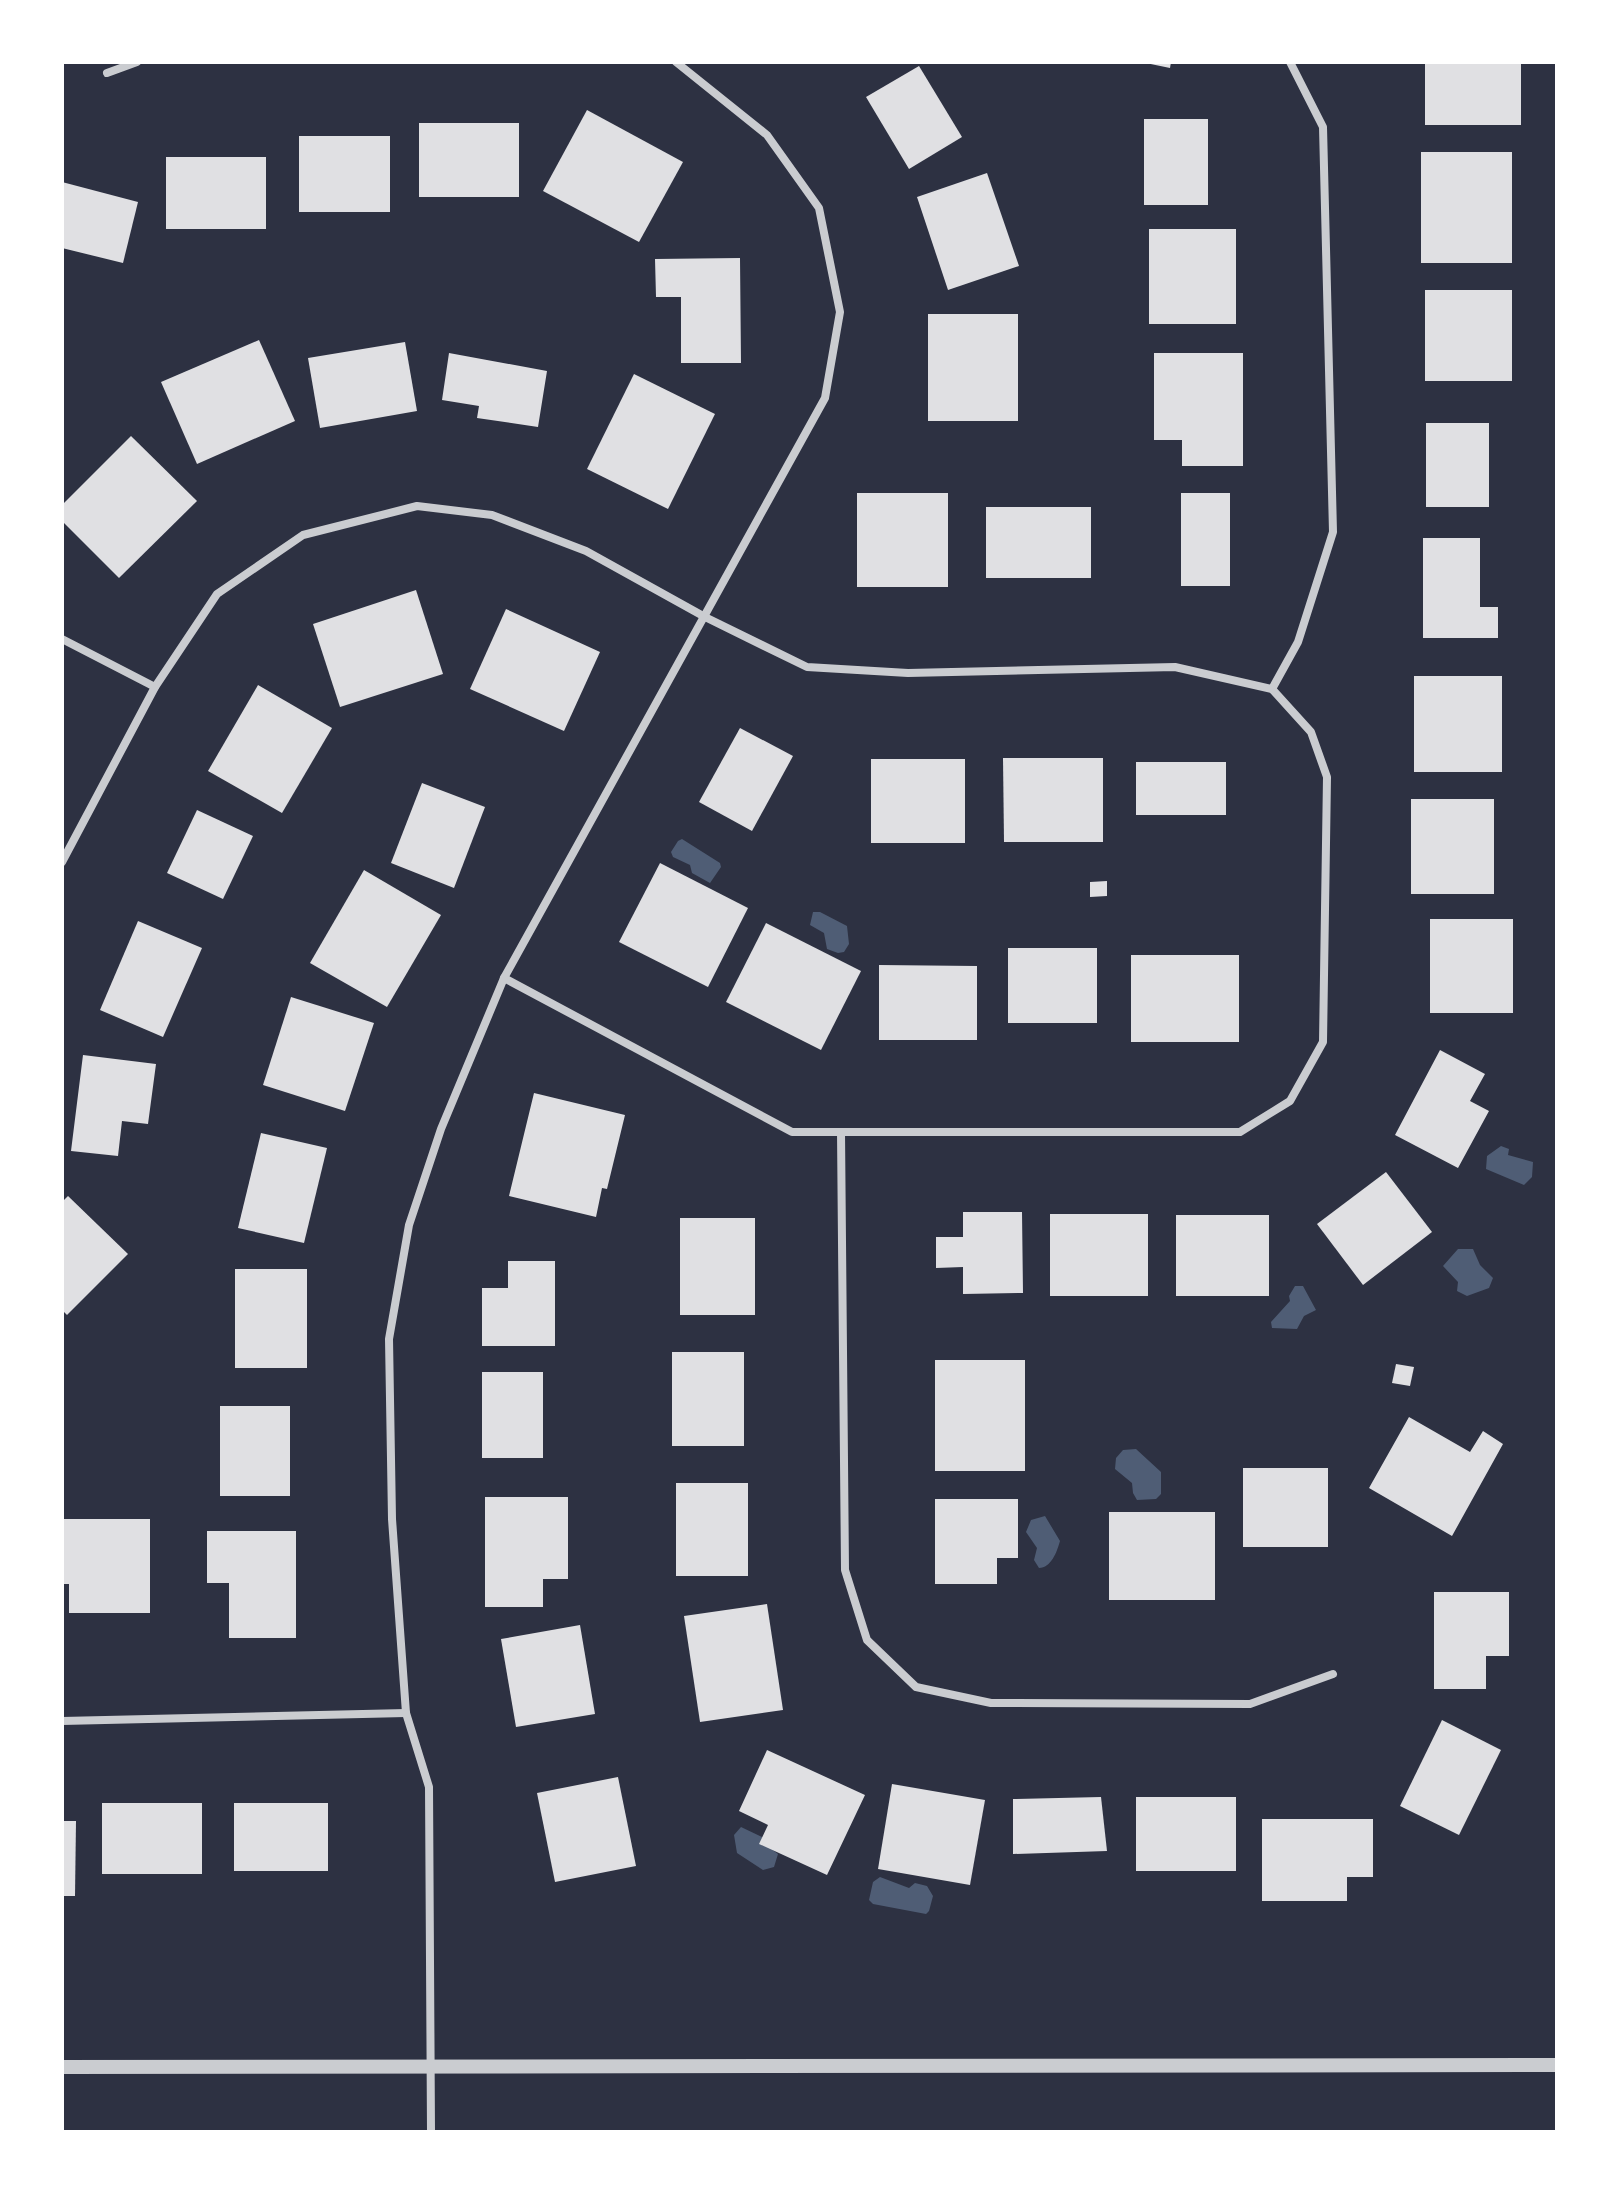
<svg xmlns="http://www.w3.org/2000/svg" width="1619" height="2194" font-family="Signika,sans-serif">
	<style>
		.water { fill: #4f5d75 }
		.building { fill: #e0e0e3 }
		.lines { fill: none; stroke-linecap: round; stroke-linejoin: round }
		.minor { stroke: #caccd0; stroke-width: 8 }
		.tertiary { stroke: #caccd0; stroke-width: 14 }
	</style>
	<rect width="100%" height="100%" fill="#2d3142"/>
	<!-- water -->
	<g class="water">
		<path d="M 682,839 L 720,863 L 721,867 L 710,883 L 692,873 L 690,865 L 673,857 L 671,852 L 678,841 Z"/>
		<path d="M 813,912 L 820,912 L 847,926 L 849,944 L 844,952 L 838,953 L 827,949 L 824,933 L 810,925 Z"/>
		<path d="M 1501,1146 L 1509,1149 L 1508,1155 L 1533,1162 L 1532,1177 L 1524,1185 L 1486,1169 L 1487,1156 Z"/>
		<path d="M 1458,1249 L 1473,1249 L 1480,1265 L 1493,1278 L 1489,1288 L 1467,1296 L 1457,1291 L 1458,1282 L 1443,1266 Z"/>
		<path d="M 1295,1286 L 1303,1286 L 1316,1310 L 1304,1316 L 1297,1329 L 1272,1328 L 1271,1322 L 1290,1301 L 1289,1296 Z"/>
		<path d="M 1136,1449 L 1161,1472 L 1161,1494 L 1156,1499 L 1137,1500 L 1133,1493 L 1132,1483 L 1115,1469 L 1116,1458 L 1123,1450 Z"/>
		<path d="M 1045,1516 L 1060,1541 C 1057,1552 1051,1568 1039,1568 L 1034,1560 L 1037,1548 L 1026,1532 L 1031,1520 Z"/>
		<path d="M 741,1827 L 762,1837 L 762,1846 L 766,1845 L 778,1854 L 774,1867 L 763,1870 L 737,1853 L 734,1835 Z"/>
		<path d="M 880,1877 L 909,1888 L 915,1883 L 927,1886 L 933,1896 L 929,1911 L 926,1914 L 873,1904 L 869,1900 L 873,1882 Z"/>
	</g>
	<!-- building -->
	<g class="building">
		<path d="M 1141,62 L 1171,62 L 1170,68 Z"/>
		<rect x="1425" y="62" width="96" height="63"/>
		<path d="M 919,66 L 962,137 L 909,169 L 866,97 Z"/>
		<path d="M 587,110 L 683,162 L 639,242 L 543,191 Z"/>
		<rect x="1144" y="119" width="64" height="86"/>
		<rect x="419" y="123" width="100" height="74"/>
		<rect x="299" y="136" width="91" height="76"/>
		<rect x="1421" y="152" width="91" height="111"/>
		<rect x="166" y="157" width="100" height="72"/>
		<path d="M 987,173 L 1019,266 L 948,290 L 917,197 Z"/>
		<path d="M 62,182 L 138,202 L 123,263 L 62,248 Z"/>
		<rect x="1149" y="229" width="87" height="95"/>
		<path d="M 740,258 L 741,363 L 681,363 L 681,297 L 656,297 L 655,259 Z"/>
		<rect x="1425" y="290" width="87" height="91"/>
		<rect x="928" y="314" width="90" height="107"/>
		<path d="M 259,340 L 295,421 L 197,464 L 161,382 Z"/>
		<path d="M 405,342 L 417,411 L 320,428 L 308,358 Z"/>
		<path d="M 449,353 L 547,371 L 538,427 L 477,418 L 479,406 L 442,400 Z"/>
		<path d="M 1154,353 L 1243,353 L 1243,466 L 1182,466 L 1182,440 L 1154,440 Z"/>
		<path d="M 634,374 L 715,414 L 668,509 L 587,469 Z"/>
		<rect x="1426" y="423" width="63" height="84"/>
		<path d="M 131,436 L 197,501 L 119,578 L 62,521 L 62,505 Z"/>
		<rect x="857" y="493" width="91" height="94"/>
		<rect x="1181" y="493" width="49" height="93"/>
		<rect x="986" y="507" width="105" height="71"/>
		<path d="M 1423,538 L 1480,538 L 1480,607 L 1498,607 L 1498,638 L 1423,638 Z"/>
		<path d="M 416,590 L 443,674 L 340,707 L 313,624 Z"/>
		<path d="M 506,609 L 600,652 L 564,731 L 470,689 Z"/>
		<rect x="1414" y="676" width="88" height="96"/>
		<path d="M 258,685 L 332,728 L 282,813 L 208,771 Z"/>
		<path d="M 740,728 L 793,756 L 752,831 L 699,802 Z"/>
		<path d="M 1003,758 L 1103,758 L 1103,842 L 1004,842 Z"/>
		<rect x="871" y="759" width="94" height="84"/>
		<rect x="1136" y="762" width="90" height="53"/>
		<path d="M 422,783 L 485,807 L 454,888 L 391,863 Z"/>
		<rect x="1411" y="799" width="83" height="95"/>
		<path d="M 197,810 L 253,836 L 223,899 L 167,873 Z"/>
		<path d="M 660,863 L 748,908 L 708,987 L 619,942 Z"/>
		<path d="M 364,870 L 441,915 L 387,1007 L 310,963 Z"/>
		<path d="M 1107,881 L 1107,896 L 1090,897 L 1090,882 Z"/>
		<rect x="1430" y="919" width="83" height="94"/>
		<path d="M 138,921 L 202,948 L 163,1037 L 100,1010 Z"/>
		<path d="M 766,923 L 861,971 L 821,1050 L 726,1002 Z"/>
		<rect x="1008" y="948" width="89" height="75"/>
		<rect x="1131" y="955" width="108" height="87"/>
		<path d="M 879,965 L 977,966 L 977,1040 L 879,1040 Z"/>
		<path d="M 291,997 L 374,1023 L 345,1111 L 263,1085 Z"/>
		<path d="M 1440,1050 L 1485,1074 L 1470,1101 L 1489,1111 L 1458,1168 L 1395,1135 Z"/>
		<path d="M 83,1055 L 156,1064 L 148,1124 L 122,1121 L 118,1156 L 71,1151 Z"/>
		<path d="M 534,1093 L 625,1115 L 607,1189 L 602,1188 L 596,1217 L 509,1196 Z"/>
		<path d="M 261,1133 L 327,1148 L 304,1243 L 238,1228 Z"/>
		<path d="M 1386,1172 L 1432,1232 L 1363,1285 L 1317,1224 Z"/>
		<path d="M 68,1196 L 128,1254 L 67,1315 L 62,1310 L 62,1202 Z"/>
		<path d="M 963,1212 L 1022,1212 L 1023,1293 L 963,1294 L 963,1267 L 936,1268 L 936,1237 L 963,1237 Z"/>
		<rect x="1050" y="1214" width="98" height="82"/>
		<rect x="1176" y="1215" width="93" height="81"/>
		<rect x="680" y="1218" width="75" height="97"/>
		<path d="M 508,1261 L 555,1261 L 555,1346 L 482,1346 L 482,1288 L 508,1288 Z"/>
		<rect x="235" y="1269" width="72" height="99"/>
		<rect x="672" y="1352" width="72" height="94"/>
		<rect x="935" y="1360" width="90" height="111"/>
		<path d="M 1396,1364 L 1414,1367 L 1410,1386 L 1392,1383 Z"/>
		<rect x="482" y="1372" width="61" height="86"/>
		<rect x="220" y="1406" width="70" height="90"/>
		<path d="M 1409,1417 L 1470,1452 L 1483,1431 L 1503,1444 L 1452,1536 L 1369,1488 Z"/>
		<rect x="1243" y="1468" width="85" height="79"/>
		<rect x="676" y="1483" width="72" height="93"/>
		<path d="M 485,1497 L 568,1497 L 568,1579 L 543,1579 L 543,1607 L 485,1607 Z"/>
		<path d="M 935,1499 L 1018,1499 L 1018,1558 L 997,1558 L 997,1584 L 935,1584 Z"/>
		<rect x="1109" y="1512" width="106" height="88"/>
		<path d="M 62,1519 L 150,1519 L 150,1613 L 69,1613 L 69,1584 L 62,1584 Z"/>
		<path d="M 207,1531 L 296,1531 L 296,1638 L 229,1638 L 229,1583 L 207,1583 Z"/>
		<path d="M 1434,1592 L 1509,1592 L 1509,1656 L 1486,1656 L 1486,1689 L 1434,1689 Z"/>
		<path d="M 767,1604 L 783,1710 L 700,1722 L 684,1616 Z"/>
		<path d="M 580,1625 L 595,1714 L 516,1727 L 501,1639 Z"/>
		<path d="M 1442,1720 L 1501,1750 L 1459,1835 L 1400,1806 Z"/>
		<path d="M 767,1750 L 865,1795 L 827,1875 L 759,1844 L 768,1825 L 739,1811 Z"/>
		<path d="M 618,1777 L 636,1866 L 555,1882 L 537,1793 Z"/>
		<path d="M 892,1784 L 985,1800 L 970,1885 L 878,1869 Z"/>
		<path d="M 1101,1797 L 1107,1851 L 1013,1854 L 1013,1799 Z"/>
		<rect x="1136" y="1797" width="100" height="74"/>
		<rect x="102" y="1803" width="100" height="71"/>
		<rect x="234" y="1803" width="94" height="68"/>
		<path d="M 1262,1819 L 1373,1819 L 1373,1877 L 1347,1877 L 1347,1901 L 1262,1901 Z"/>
		<path d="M 62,1821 L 76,1821 L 75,1896 L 62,1896 Z"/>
	</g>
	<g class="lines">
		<!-- minor -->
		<g class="minor">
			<path d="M 107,73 L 137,62"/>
			<path d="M 62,639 L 155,687"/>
			<path d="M 1272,689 L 1298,642 L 1333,532 L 1323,127 L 1290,62"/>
			<path d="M 62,862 L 155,687 L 217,594 L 303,535 L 417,506 L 492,515 L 586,551 L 705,617 L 807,667 L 908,673 L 1175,667 L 1272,689 L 1311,732 L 1327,777 L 1323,1042 L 1290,1101 L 1240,1132 L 792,1132 L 504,978"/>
			<path d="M 841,1132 L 845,1570 L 867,1640 L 916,1687 L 991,1703 L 1250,1704 L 1333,1674"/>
			<path d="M 62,1721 L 406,1713"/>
			<path d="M 431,2132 L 429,1787 L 406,1713 L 392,1519 L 389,1339 L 409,1225 L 441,1129 L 504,978 L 825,398 L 840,312 L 819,208 L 767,135 L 676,62"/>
		</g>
		<!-- tertiary -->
		<path class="tertiary" d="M 62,2067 L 1557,2065"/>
	</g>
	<!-- border -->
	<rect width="1619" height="2194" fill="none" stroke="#ffffff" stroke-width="128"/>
</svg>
